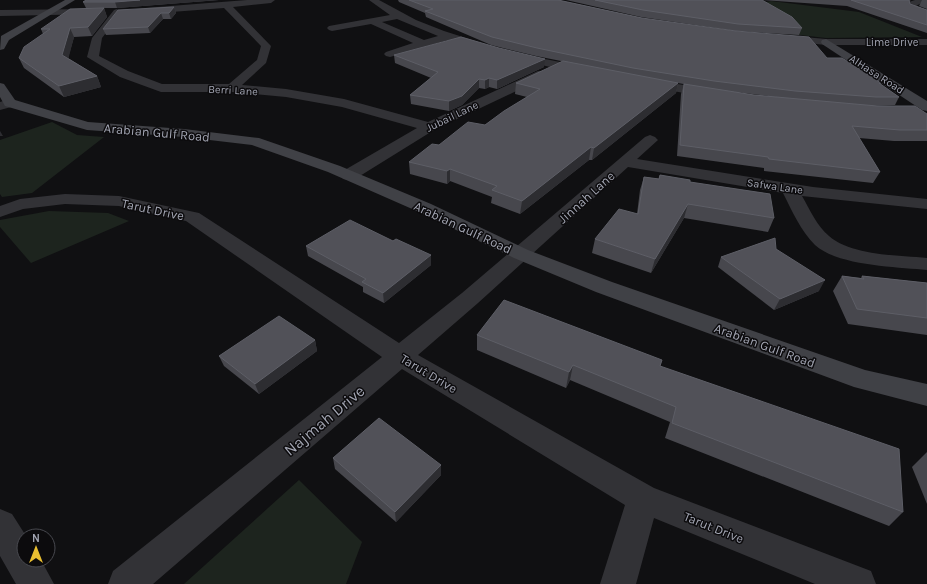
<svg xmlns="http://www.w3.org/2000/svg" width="927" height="584" font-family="Karla,sans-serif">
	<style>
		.green { fill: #1d241e }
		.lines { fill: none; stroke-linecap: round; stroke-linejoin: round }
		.street { fill: #323236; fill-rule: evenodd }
		.secondary { fill: #404146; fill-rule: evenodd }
		.wall { fill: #47474d }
		.shaded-wall { fill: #2d2d31 }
		.building { fill: #515158; stroke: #5d5e66 }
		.labels { text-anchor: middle; stroke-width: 3; stroke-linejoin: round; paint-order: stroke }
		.far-street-label { font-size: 11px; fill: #a2a5b2; stroke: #0c0b0d }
		.street-label { font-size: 13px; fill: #a2a5b2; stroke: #0c0b0d }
		.near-street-label { font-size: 16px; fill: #a2a5b2; stroke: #0c0b0d }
	</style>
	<rect width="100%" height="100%" fill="#101012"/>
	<!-- green -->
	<g class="green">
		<path d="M 771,1 L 859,12 L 922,37 L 826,38 L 782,33 L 756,4 Z"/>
		<path d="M 52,122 L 77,135 L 104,137 L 32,193 L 2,197 L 0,194 L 0,140 Z"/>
		<path d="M 49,211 L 108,213 L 129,221 L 31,263 L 0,227 L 0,220 Z"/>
		<path d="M 299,480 L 362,542 L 346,584 L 184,584 Z"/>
	</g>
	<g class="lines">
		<!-- street -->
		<g class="street">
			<path d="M 247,0 L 275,0 L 271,3 L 233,7 L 271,46 L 266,63 L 242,85 L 286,89 L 344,99 L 428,122 L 538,71 L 546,71 L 548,74 L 546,77 L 434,130 L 355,179 L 349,180 L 343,179 L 341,175 L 343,171 L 417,128 L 342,107 L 286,97 L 232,92 L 161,92 L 120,77 L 87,57 L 92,38 L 114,10 L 117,9 L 122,12 L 102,38 L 99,56 L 128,71 L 162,84 L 229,84 L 257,60 L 261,46 L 224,8 L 145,14 L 140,11 L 145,8 Z"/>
			<path d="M 369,0 L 379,0 L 416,20 L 444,31 L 488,45 L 489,47 L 484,50 L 448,40 L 390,57 L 386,56 L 384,54 L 386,52 L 413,43 L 371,24 L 332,31 L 329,30 L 327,28 L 329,26 L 390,15 ZM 397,19 L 438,36 L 424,40 L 382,22 Z"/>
			<path d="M 915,0 L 927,0 L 916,6 L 927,11 L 927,17 L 908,9 L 907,7 L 909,2 Z"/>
			<path d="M 95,9 L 98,10 L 100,12 L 98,14 L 0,16 L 0,10 Z"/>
			<path d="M 782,35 L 826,39 L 927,39 L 927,45 L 826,45 L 778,40 L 777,38 L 778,36 Z"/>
			<path d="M 515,53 L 585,67 L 589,68 L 591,71 L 589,74 L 585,75 L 511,58 L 509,56 Z"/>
			<path d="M 648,79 L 713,90 L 718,91 L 719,94 L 718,97 L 713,98 L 644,86 L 642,83 L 644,80 Z"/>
			<path d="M 10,99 L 15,100 L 17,103 L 15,106 L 0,110 L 0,102 Z"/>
			<path d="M 650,135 L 655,137 L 658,140 L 637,159 L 813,187 L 927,199 L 927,209 L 802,196 C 810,210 817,226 829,236 C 852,256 898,255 927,258 L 927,270 C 897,267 838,266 815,245 C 801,231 792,211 783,193 L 628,167 L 478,303 L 418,355 L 654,488 L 871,571 L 876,584 L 815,584 L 654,518 L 636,584 L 600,584 L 625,505 L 402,369 L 153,584 L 108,584 L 113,571 L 382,357 L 186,221 L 119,206 L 65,204 L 23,209 L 0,217 L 0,206 L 20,199 L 65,194 L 119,196 L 199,213 L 399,343 L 462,293 L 645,137 Z"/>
			<path d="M 0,509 L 12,514 L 26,536 L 24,536 L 24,560 L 41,560 L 54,584 L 16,584 L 0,556 Z"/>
		</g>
		<!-- secondary -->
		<g class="secondary">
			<path d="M 65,0 L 75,0 L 9,40 L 4,49 L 0,50 L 1,36 Z"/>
			<path d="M 826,39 L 927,101 L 927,111 L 922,110 L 822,44 L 821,42 L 822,40 Z"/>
			<path d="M 0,83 L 4,84 L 15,100 L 88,122 L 184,129 L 259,138 L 340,166 L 431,204 L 528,250 L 612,282 L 865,370 L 927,384 L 927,406 L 854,387 L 596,292 L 514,258 L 419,212 L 328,172 L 252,145 L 184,137 L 87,130 L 5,106 L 0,97 Z"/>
		</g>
	</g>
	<!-- wall -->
	<g class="wall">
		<path d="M 86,0 L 219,0 L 117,8 L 86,8 L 83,2 Z"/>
		<path d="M 398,0 L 558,0 L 827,58 L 881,83 L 880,85 L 899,97 L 895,105 L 872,106 L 927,114 L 927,141 L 894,141 L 859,138 L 880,172 L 873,183 L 764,171 L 764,168 L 677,156 L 681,94 L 684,84 L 754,95 L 777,97 L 711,89 L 678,83 L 676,93 L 592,160 L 589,160 L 520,214 L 491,203 L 492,197 L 450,181 L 447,184 L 410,174 L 409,162 L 439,145 L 485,125 L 527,97 L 515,94 L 516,83 L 571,63 L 536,56 L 491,45 L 426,17 L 425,13 L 399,2 Z"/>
		<path d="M 566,0 L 911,0 L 909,1 L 910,4 L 927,10 L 927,33 L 847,6 L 762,0 L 802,28 L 799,35 L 736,31 L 641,17 Z"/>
		<path d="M 922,0 L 927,0 L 927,9 L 919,6 Z"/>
		<path d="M 174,7 L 176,13 L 171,19 L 163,19 L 150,33 L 106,35 L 103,29 Z"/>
		<path d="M 104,8 L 107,17 L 92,36 L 74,37 L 68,58 L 97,76 L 101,87 L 64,97 L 24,68 L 19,58 L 43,34 L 41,29 Z"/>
		<path d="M 394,55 L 544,67 L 497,89 L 489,87 L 485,89 L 479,88 L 462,105 L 449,111 L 411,104 L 410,95 L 431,78 L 395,63 Z"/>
		<path d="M 660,175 L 690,182 L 774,218 L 768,232 L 684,218 L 651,273 L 592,253 L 595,239 L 637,214 L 640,190 L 644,177 L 659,179 Z"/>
		<path d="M 306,246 L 431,265 L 384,303 L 363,292 L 363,287 L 308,256 Z"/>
		<path d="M 776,249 L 819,291 L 774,310 L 718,267 L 721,257 Z"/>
		<path d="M 842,276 L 861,278 L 862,276 L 927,283 L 927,335 L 848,324 L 833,291 Z"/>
		<path d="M 477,335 L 662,360 L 660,366 L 903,512 L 889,526 L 665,438 L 670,422 L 570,380 L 566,388 L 477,350 Z"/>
		<path d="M 315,340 L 317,351 L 259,394 L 224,366 L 219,356 Z"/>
		<path d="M 927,452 L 927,504 L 912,467 Z"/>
		<path d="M 333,458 L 441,475 L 396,522 L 335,469 Z"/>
	</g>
	<!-- shaded-wall -->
	<g class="shaded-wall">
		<path d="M 140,0 L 219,0 L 117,8 L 115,2 Z"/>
		<path d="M 174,7 L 176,13 L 171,19 L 169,13 Z"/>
		<path d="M 104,8 L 107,17 L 92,36 L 88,27 Z"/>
		<path d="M 161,13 L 163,19 L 150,33 L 148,27 Z"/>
		<path d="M 70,28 L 74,37 L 67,64 L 62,55 Z"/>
		<path d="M 545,59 L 544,67 L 497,89 L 497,80 Z"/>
		<path d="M 97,76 L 101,87 L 64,97 L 59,86 Z"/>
		<path d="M 489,78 L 489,87 L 485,89 L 485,80 Z"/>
		<path d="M 479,79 L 479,88 L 462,105 L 449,111 L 449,101 Z"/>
		<path d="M 678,83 L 676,93 L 592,160 L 594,148 Z"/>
		<path d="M 0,131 L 3,136 L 0,136 Z"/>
		<path d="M 591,147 L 589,160 L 520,214 L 522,201 Z"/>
		<path d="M 450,169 L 450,181 L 447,184 L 447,171 Z"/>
		<path d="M 688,204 L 684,218 L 651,273 L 655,259 Z"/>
		<path d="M 431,255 L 431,265 L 384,303 L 383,293 Z"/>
		<path d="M 825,280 L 819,291 L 774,310 L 780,299 Z"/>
		<path d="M 315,340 L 317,351 L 259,394 L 255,384 Z"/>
		<path d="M 573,365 L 570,380 L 566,388 L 569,372 Z"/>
		<path d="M 441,465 L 441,475 L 396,522 L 395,512 Z"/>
	</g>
	<!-- building -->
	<g class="building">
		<path d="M 86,0 L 140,0 L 115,2 L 83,2 Z"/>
		<path d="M 409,0 L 558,0 L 642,18 L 736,31 L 809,37 L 827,58 L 842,58 L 881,83 L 879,83 L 899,97 L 876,97 L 795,91 L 714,81 L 633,68 L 537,48 L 492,37 L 425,11 L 433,9 Z"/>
		<path d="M 595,0 L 762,0 L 792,17 L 802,28 L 738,24 L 643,10 Z"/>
		<path d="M 851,0 L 909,0 L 910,4 L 927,10 L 927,25 Z"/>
		<path d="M 174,7 L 169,13 L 161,13 L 148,27 L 103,29 L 118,10 Z"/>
		<path d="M 104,8 L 88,27 L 70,28 L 62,55 L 97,76 L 59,86 L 19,58 L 24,47 L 50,29 L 41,29 L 70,9 Z"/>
		<path d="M 461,37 L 499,48 L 545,59 L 497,80 L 489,78 L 485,80 L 479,79 L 462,96 L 449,101 L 410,95 L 438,72 L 394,55 Z"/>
		<path d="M 563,61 L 678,83 L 594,148 L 591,147 L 522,201 L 492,190 L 497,186 L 450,169 L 447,171 L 409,162 L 432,144 L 439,145 L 468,122 L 485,125 L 504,111 L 540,89 L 516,83 Z"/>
		<path d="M 684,84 L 754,95 L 877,106 L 915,106 L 927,114 L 927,130 L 900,130 L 852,126 L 880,172 L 769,159 L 768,157 L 680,145 Z"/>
		<path d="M 660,175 L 690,180 L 690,182 L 770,194 L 774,218 L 688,204 L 655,259 L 595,239 L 619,209 L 638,214 L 644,177 L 659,179 Z"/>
		<path d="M 350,220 L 393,241 L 396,239 L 431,255 L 383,293 L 362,282 L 366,279 L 306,246 Z"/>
		<path d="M 775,238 L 776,249 L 825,280 L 780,299 L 721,257 Z"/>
		<path d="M 842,276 L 864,279 L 862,276 L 927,283 L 927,318 L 857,309 Z"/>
		<path d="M 504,300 L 662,360 L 660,366 L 899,449 L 903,512 L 672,423 L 676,407 L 573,365 L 569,372 L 477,335 Z"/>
		<path d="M 279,316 L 315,340 L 255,384 L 219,356 Z"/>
		<path d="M 379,418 L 441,465 L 395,512 L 333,458 Z"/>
	</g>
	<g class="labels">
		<!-- far-street labels -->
		<g class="far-street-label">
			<text x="892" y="46">Lime Drive</text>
			<text transform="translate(877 74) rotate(33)" y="4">AlHasa Road</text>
			<text transform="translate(233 90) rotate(3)" y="4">Berri Lane</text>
			<text transform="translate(452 116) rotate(-26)" y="4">Jubail Lane</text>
			<text transform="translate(775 186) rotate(8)" y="4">Safwa Lane</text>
		</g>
		<!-- street labels -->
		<g class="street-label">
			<text transform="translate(157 132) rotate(5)" y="5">Arabian Gulf Road</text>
			<text transform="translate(586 197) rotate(-42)" y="5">Jinnah Lane</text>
			<text transform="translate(153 209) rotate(12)" y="5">Tarut Drive</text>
			<text transform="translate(463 227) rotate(25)" y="5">Arabian Gulf Road</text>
			<text transform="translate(765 345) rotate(20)" y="5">Arabian Gulf Road</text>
			<text transform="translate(429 373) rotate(31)" y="5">Tarut Drive</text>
			<text transform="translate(714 527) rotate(22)" y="5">Tarut Drive</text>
		</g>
		<!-- near-street labels -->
		<g class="near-street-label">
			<text transform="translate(324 420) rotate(-40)" y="6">Najmah Drive</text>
		</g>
	</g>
	<!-- north arrow -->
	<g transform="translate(36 548)"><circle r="19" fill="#0c0b0d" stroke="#48494f"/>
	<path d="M0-3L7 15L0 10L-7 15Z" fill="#e9bf31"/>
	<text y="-6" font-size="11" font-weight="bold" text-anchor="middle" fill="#a2a5b2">N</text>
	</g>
</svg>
